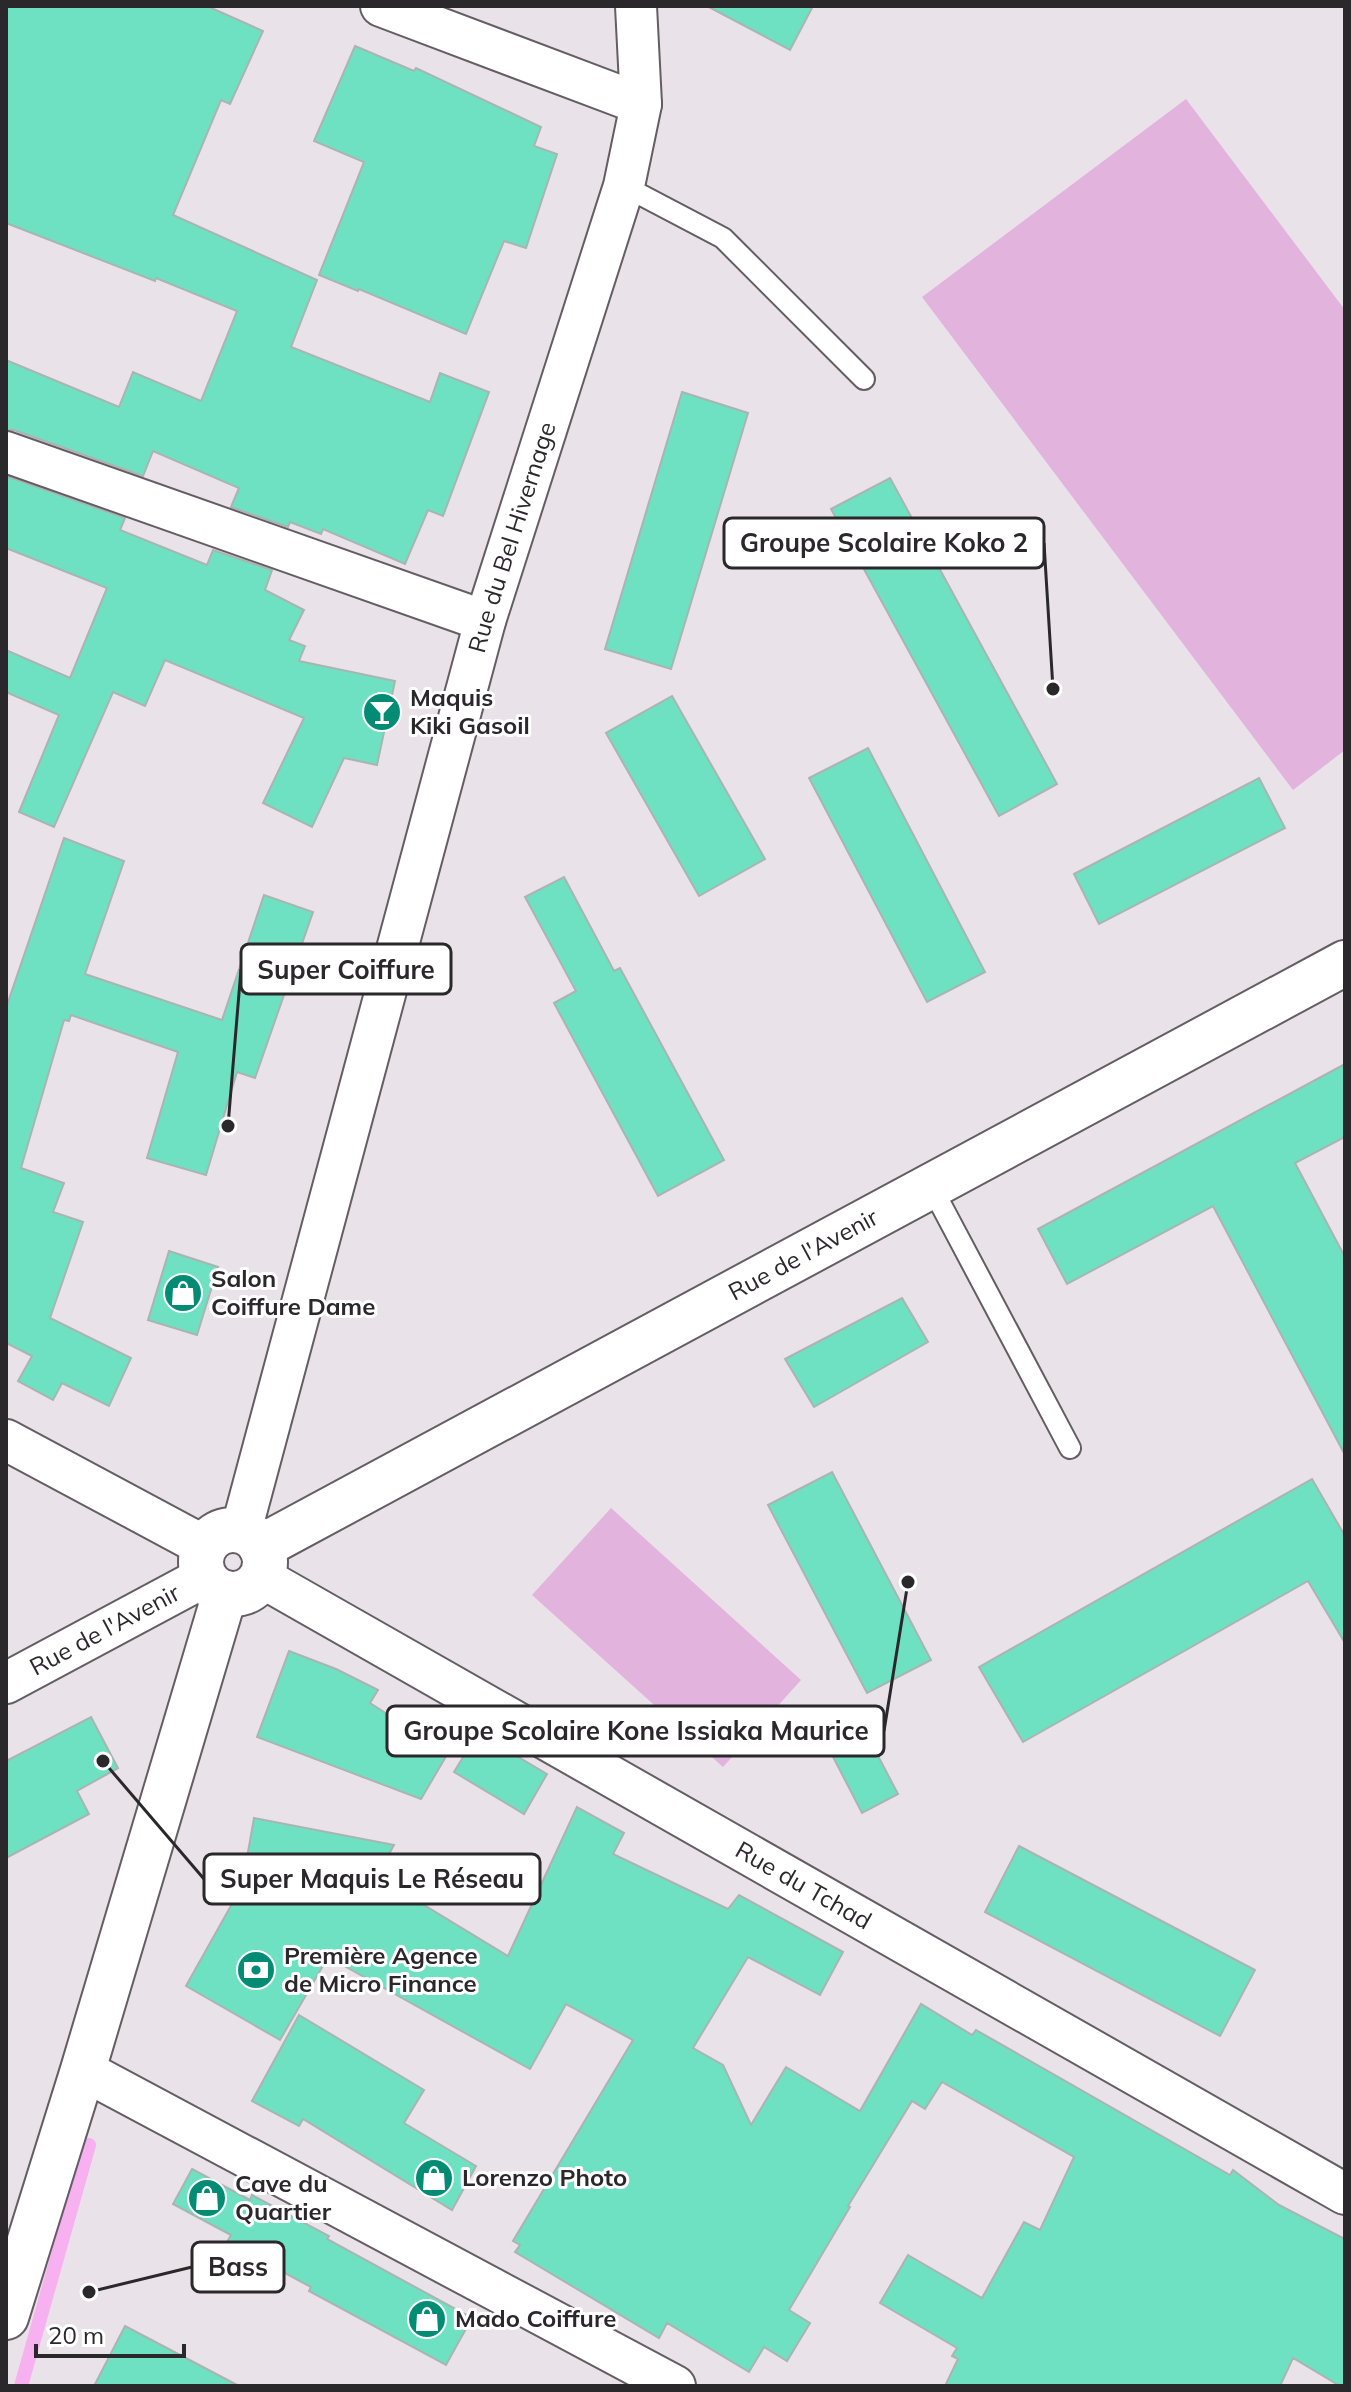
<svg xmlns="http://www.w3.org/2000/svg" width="1351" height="2392" font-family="Mulish,sans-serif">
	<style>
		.green { fill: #e2b3dd }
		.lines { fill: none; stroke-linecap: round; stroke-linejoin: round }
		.stream { stroke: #f7b1f0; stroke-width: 14 }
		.building { fill: #6ee1c3; stroke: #aab4b1; stroke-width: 2 }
		.service-casing { stroke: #645d63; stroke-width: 24 }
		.minor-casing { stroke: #645d63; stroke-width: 44 }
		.tertiary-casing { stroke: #645d63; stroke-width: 48 }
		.service { stroke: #fff; stroke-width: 20 }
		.minor { stroke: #fff; stroke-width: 40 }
		.tertiary { stroke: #fff; stroke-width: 44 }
		.labels { text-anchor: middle; stroke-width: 6; stroke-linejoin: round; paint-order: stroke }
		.street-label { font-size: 24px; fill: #2b282b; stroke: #fff }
		.poi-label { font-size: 24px; font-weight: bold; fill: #2b282b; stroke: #fff; text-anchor: start }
		.leader { fill: none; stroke: #2b282b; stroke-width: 3 }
		.callout-dot { fill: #2b282b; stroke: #fff; stroke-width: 3 }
		.callout { fill: #fff; stroke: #2b282b; stroke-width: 3 }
		.callout-label { font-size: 26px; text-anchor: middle; font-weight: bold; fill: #2b282b }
	</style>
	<rect width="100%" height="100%" fill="#eae2e9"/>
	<!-- green -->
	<g class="green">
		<path d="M 1186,99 L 1345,310 L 1345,750 L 1293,790 L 922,297 Z"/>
		<path d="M 611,1508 L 801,1680 L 723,1767 L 532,1595 Z"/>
	</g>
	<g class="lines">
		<!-- stream -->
		<path class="stream" d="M 21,2386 L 89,2145"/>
	</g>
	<!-- building -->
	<g class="building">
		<path d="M 6,6 L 207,6 L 263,31 L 230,104 L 221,100 L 173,215 L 317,280 L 291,347 L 430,402 L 440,373 L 489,392 L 443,516 L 428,510 L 405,564 L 323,529 L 321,534 L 290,522 L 288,527 L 231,507 L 239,488 L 153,451 L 143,476 L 14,430 L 6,430 L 6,360 L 119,407 L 133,372 L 201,401 L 237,311 L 156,278 L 155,281 L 6,223 Z"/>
		<path d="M 707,6 L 813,6 L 790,50 Z"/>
		<path d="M 355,46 L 414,71 L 416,68 L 541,127 L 534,146 L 557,154 L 526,248 L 504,241 L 466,334 L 359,289 L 358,291 L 319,275 L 364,162 L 314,141 Z"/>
		<path d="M 682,392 L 748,413 L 671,669 L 605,649 Z"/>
		<path d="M 6,476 L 125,518 L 120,530 L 207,565 L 213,550 L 272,570 L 265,590 L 304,610 L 289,640 L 305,646 L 299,661 L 395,681 L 377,765 L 344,758 L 312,827 L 263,803 L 304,718 L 165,660 L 145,706 L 113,692 L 54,827 L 19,812 L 59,715 L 6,692 L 6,650 L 70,678 L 107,588 L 6,548 Z"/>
		<path d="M 890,478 L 1057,784 L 999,816 L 831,509 Z"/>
		<path d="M 672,696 L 765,859 L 699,896 L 606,733 Z"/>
		<path d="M 868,748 L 985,972 L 927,1002 L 809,778 Z"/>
		<path d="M 1259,778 L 1285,828 L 1099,924 L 1074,874 Z"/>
		<path d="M 64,838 L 124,861 L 85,974 L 222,1020 L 264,895 L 313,912 L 255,1078 L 237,1072 L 206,1175 L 147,1158 L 178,1052 L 71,1015 L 69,1021 L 64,1020 L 21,1168 L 64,1183 L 53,1212 L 83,1222 L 50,1318 L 131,1358 L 109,1406 L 62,1383 L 53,1400 L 18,1381 L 32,1356 L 6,1343 L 6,1008 Z"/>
		<path d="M 564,877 L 614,971 L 620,968 L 724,1160 L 658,1196 L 554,1003 L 576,991 L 525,897 Z"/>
		<path d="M 1345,1064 L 1345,1137 L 1295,1163 L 1345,1257 L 1345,1455 L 1213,1206 L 1067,1284 L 1038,1229 Z"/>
		<path d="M 169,1251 L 218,1267 L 197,1335 L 148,1320 Z"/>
		<path d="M 902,1298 L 928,1342 L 814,1407 L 785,1359 Z"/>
		<path d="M 832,1472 L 931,1660 L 867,1693 L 768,1505 Z"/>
		<path d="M 1312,1479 L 1345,1536 L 1345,1643 L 1308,1581 L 1023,1742 L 979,1667 Z"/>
		<path d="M 289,1651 L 336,1669 L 378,1690 L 370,1703 L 448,1753 L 421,1799 L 257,1737 Z"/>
		<path d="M 91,1717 L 118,1768 L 77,1791 L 89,1814 L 6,1858 L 6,1761 Z"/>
		<path d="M 478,1733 L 547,1774 L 524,1814 L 454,1772 Z"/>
		<path d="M 866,1733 L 898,1794 L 862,1813 L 830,1751 Z"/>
		<path d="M 577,1807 L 624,1833 L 613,1854 L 728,1909 L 739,1895 L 843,1952 L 820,1995 L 748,1957 L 693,2048 L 723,2065 L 751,2125 L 786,2067 L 860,2111 L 921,2004 L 972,2035 L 976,2030 L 1230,2175 L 1233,2170 L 1279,2205 L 1345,2239 L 1345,2386 L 1340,2386 L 1293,2358 L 1280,2386 L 945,2386 L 958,2359 L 952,2356 L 957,2348 L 880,2303 L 908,2255 L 982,2298 L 1024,2222 L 1040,2230 L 1074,2157 L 942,2082 L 925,2109 L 912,2101 L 848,2206 L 850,2207 L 789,2310 L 810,2323 L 787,2361 L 764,2347 L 749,2372 L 667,2323 L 659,2338 L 515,2252 L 520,2245 L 513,2241 L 633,2040 L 566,2004 L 530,2069 L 328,1957 L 280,2040 L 186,1986 L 242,1886 L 254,1818 L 394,1845 L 384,1863 L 395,1869 L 388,1883 L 508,1956 Z"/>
		<path d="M 1019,1846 L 1255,1970 L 1220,2036 L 985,1912 Z"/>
		<path d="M 299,2015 L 424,2090 L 404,2123 L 476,2166 L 452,2210 L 303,2119 L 299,2126 L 252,2101 Z"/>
		<path d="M 192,2169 L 250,2200 L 252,2195 L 329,2236 L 327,2239 L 472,2318 L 446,2365 L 309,2291 L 311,2287 L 227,2242 L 231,2235 L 173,2204 Z"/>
		<path d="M 125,2326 L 239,2386 L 94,2386 Z"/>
	</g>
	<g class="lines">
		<!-- service casing -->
		<g class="service-casing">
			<g id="service">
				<path d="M 624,186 L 723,238 L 864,379"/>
				<path d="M 931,1186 L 1070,1448"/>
			</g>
		</g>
		<!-- minor casing -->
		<g class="minor-casing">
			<g id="minor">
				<path d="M 381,6 L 641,104"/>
				<path d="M 6,452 L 485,621"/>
				<path d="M 6,1440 L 204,1546"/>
				<path id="s1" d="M 241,1531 L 485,621 L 624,186 L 641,104 L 636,6"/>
				<path id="s2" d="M 261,1577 L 1345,2194"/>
				<path id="s3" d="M 6,1683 L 204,1577"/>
				<path d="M 83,2070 L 675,2386"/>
			</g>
		</g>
		<!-- tertiary casing -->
		<g class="tertiary-casing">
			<g id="tertiary">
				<circle cx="233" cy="1562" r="32"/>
				<path id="s4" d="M 261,1547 L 1345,963"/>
				<path d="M 6,2317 L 83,2070 L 225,1593"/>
			</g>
		</g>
		<!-- service -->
		<use href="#service" class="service"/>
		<!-- minor -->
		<use href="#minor" class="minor"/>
		<!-- tertiary -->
		<use href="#tertiary" class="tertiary"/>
	</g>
	<!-- icons -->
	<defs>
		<g id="bar-disc" transform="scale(2)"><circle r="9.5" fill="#018c73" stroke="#fff"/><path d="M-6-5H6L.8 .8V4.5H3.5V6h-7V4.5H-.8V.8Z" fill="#fff"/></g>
		<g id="shop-disc" transform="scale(2)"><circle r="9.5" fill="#018c73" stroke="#fff"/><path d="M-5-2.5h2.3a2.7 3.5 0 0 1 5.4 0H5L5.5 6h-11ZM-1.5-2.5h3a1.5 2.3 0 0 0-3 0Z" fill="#fff"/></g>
		<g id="bank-disc" transform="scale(2)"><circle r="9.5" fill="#018c73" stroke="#fff"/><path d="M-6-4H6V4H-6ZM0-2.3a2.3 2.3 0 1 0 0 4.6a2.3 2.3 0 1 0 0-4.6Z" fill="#fff"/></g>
	</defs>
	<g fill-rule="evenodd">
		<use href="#bar-disc" x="382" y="712"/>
		<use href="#shop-disc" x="183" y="1293"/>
		<use href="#bank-disc" x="256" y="1970"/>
		<use href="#shop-disc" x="434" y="2178"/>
		<use href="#shop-disc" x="207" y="2198"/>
		<use href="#shop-disc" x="427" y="2319"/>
	</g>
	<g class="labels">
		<!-- street labels -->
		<g class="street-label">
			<text dy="8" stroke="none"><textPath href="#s1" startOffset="1030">Rue du Bel Hivernage</textPath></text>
			<text dy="8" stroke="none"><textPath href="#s4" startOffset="616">Rue de l'Avenir</textPath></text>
			<text dy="8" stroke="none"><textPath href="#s3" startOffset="112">Rue de l'Avenir</textPath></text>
			<text dy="8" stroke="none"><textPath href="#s2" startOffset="624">Rue du Tchad</textPath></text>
		</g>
		<!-- poi labels -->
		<g class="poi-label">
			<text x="410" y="706">Maquis<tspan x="410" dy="28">Kiki Gasoil</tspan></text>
			<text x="211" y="1287">Salon<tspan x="211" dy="28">Coiffure Dame</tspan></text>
			<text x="284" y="1964">Première Agence<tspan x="284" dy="28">de Micro Finance</tspan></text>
			<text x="462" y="2186">Lorenzo Photo</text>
			<text x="235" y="2192">Cave du<tspan x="235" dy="28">Quartier</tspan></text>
			<text x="455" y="2327">Mado Coiffure</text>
		</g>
	</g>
	<!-- callouts -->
	<path class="leader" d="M1053 689L1044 543M228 1126L241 969M908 1582L884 1731M103 1761L204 1879M89 2292L192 2267"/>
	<g class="callout-dot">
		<circle cx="1053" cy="689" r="8"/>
		<circle cx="228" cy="1126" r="8"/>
		<circle cx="908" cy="1582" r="8"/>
		<circle cx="103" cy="1761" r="8"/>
		<circle cx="89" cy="2292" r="8"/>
	</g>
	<g class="callout">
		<rect x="724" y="518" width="320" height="50" rx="8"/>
		<rect x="241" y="944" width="210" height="50" rx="8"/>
		<rect x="387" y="1706" width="497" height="50" rx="8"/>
		<rect x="204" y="1854" width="336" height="50" rx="8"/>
		<rect x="192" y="2242" width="92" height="50" rx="8"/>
	</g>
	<g class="callout-label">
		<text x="884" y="552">Groupe Scolaire Koko 2</text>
		<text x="346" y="979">Super Coiffure</text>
		<text x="636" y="1740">Groupe Scolaire Kone Issiaka Maurice</text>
		<text x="372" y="1888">Super Maquis Le Réseau</text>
		<text x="238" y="2276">Bass</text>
	</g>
	<!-- border -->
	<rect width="1351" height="2392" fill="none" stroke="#2b282b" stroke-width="16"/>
	<!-- scale -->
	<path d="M36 2344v12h148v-12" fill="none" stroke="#2b282b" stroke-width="4"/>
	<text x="48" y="2344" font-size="24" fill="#2b282b" stroke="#ffffff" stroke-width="6" paint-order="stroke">20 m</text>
</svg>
